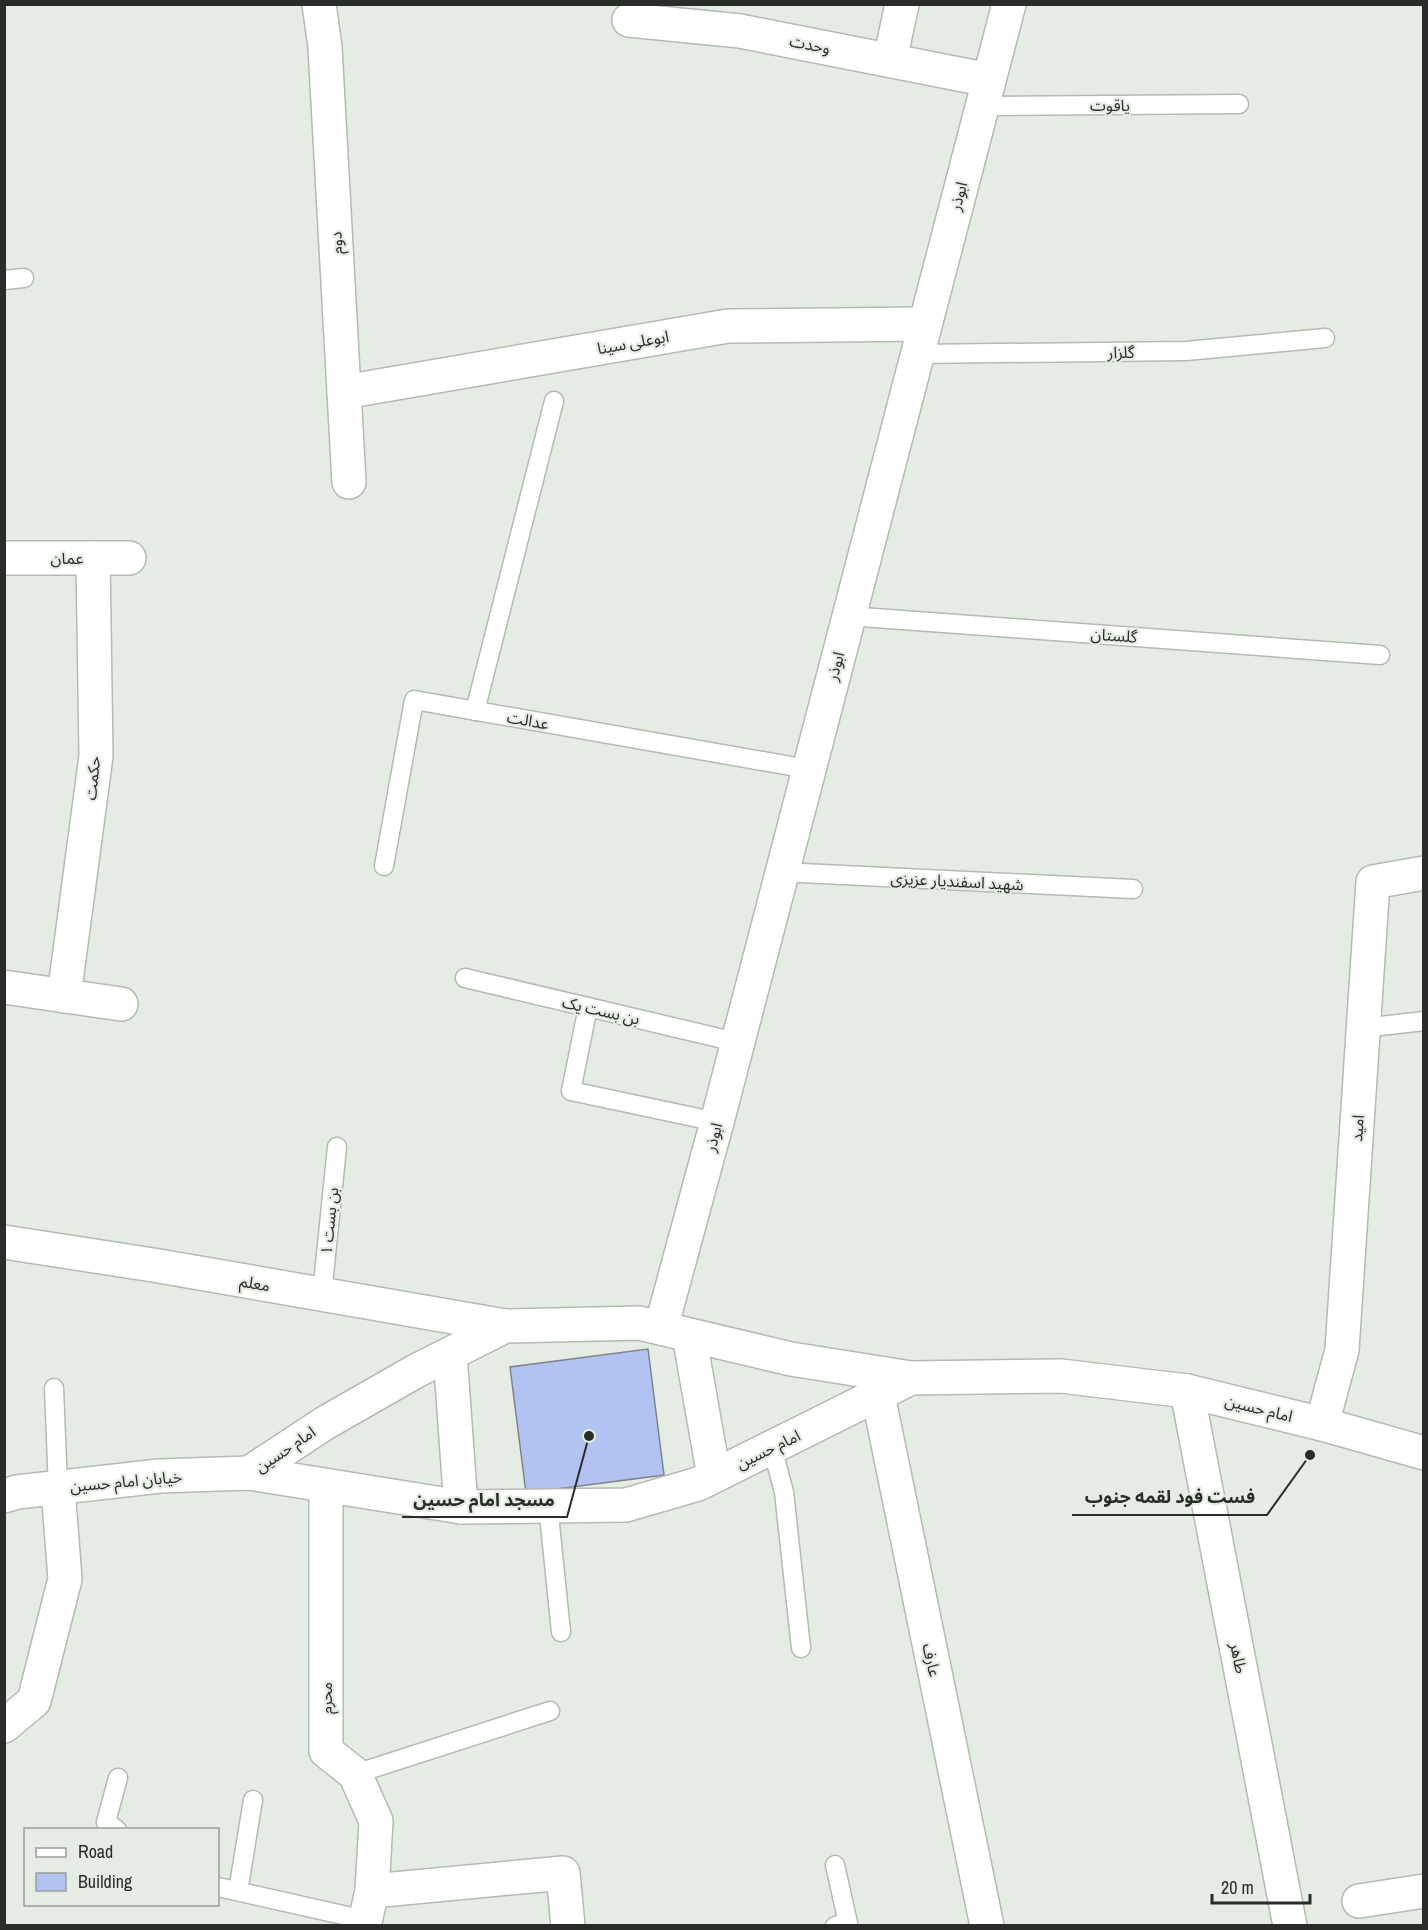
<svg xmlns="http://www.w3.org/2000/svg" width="1428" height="1930" font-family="'Archivo Narrow','Noto Sans Arabic',sans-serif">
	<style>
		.building { fill: #b2c3f2; stroke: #7f838c; stroke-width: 1.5 }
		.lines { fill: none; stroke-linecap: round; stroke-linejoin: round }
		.lane-casing { stroke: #b3bbb2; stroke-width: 21 }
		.street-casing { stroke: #b3bbb2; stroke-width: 36 }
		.secondary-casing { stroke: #b3bbb2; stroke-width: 36 }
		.lane { stroke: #fff; stroke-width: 18 }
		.street { stroke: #fff; stroke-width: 33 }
		.secondary { stroke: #fff; stroke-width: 33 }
		.labels { text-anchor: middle; stroke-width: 4.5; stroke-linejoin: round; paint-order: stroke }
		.street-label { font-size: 16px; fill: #292c28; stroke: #e4ece3 }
		.leader { fill: none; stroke: #292c28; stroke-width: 2 }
		.callout-dot { fill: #292c28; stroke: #e4ece3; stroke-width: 2 }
		.callout-label { font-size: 18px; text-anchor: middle; font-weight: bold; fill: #292c28; stroke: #e4ece3; stroke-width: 4.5; stroke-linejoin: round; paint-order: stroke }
	</style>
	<rect width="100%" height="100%" fill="#e4ece3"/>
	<!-- building -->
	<path class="building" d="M 648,1349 L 664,1475 L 526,1493 L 510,1367 Z"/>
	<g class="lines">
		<!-- lane casing -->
		<g class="lane-casing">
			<g id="lane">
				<path d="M 982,106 L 1239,104"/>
				<path d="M 4,280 L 24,278"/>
				<path d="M 917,354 L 1186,351 L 1325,338"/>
				<path d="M 848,616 L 1380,655"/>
				<path d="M 475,711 L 554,401"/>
				<path d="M 384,866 L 414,700 L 808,769"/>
				<path d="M 781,872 L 1133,889"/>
				<path d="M 465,978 L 736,1042"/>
				<path d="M 588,1007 L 571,1091 L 717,1122"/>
				<path d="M 1363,1028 L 1424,1021"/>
				<path d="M 322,1294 L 337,1147"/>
				<path d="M 54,1388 L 58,1488"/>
				<path d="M 772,1447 L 784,1492 L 801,1648"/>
				<path d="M 548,1505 L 561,1632"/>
				<path d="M 355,1774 L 550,1711"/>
				<path d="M 117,1830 L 106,1822 L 118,1778"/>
				<path d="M 218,1887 L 365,1920"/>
				<path d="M 238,1891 L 253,1800"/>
				<path d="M 835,1926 L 848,1923 L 835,1865"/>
			</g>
		</g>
		<!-- street casing -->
		<g class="street-casing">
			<g id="street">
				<path d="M 319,4 L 325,47 L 349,482"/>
				<path d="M 629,20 L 740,31 L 989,80"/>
				<path d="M 890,60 L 902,4"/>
				<path d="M 344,392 L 728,326 L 925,324"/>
				<path d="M 4,558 L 129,558"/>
				<path d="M 4,987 L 121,1004"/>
				<path d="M 64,996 L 96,756 L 93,558"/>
				<path d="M 1187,1391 L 1290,1926"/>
				<path d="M 878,1395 L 987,1926"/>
				<path d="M 1322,1424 L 1342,1350 L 1373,882 L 1424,873"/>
				<path d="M 326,1486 L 326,1751 L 355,1774 L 376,1821 L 372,1891 L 364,1926"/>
				<path d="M 4,1726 L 34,1701 L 65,1579 L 58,1488"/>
				<path d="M 372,1891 L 563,1873 L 568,1926"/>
				<path d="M 1359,1901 L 1424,1891"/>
			</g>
		</g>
		<!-- secondary casing -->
		<g class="secondary-casing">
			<g id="secondary">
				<path d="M 4,1242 L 153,1265 L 505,1326"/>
				<path d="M 661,1328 L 717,1122 L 1009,4"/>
				<path d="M 689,1335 L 714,1476"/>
				<path d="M 450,1354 L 461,1507"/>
				<path d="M 249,1473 L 325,1423 L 416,1371 L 505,1326 L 639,1323 L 791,1359 L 911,1378 L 1061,1376 L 1187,1391 L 1322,1424 L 1424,1453"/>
				<path d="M 4,1496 L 17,1492 L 160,1476 L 249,1473 L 461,1507 L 626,1505 L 698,1484 L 911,1378"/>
			</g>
		</g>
		<!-- lane -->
		<use href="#lane" class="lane"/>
		<!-- street -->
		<use href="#street" class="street"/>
		<!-- secondary -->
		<use href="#secondary" class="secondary"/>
	</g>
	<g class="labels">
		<!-- street labels -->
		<g class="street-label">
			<text transform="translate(810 44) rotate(11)" y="6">وحدت</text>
			<text x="1110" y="111">یاقوت</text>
			<text transform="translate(958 196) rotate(-75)" y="6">ابوذر</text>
			<text transform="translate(336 243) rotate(-93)" y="6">دوم</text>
			<text transform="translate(633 342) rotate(-10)" y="6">ابوعلی سینا</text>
			<text transform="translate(1121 352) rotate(-1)" y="6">گلزار</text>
			<text x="67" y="564">عمان</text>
			<text transform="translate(1114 635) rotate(4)" y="6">گلستان</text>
			<text transform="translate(835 666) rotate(-75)" y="6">ابوذر</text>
			<text transform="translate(528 720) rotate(10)" y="6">عدالت</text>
			<text transform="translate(92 778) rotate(-84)" y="6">حکمت</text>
			<text transform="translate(957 881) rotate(3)" y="6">شهید اسفندیار عزیزی</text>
			<text transform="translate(601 1010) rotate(13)" y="6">بن بست یک</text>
			<text transform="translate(1357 1128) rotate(-86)" y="6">امید</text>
			<text transform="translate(713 1137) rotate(-75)" y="6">ابوذر</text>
			<text transform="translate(329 1221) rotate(-84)" y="6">بن بست ۱</text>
			<text transform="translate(255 1283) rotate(10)" y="6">معلم</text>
			<text transform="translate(1259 1408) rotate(14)" y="6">امام حسین</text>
			<text transform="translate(285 1449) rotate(-34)" y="6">امام حسین</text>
			<text transform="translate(768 1449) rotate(-26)" y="6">امام حسین</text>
			<text transform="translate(126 1481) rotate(-5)" y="6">خیابان امام حسین</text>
			<text transform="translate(1239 1658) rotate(79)" y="6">طاهر</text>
			<text transform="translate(932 1660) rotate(78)" y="6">عارف</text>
			<text transform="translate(326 1698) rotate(-90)" y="6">محرم</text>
		</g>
	</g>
	<!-- callouts -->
	<path class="leader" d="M1310 1455L1267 1515H1072M589 1436L567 1517H402"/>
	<g class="callout-dot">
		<circle cx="1310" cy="1455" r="6"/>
		<circle cx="589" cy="1436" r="6"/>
	</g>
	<g class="callout-label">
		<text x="1170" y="1503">فست فود لقمه جنوب</text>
		<text x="484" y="1506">مسجد امام حسین</text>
	</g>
	<!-- border -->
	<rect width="1428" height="1930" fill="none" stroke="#292c28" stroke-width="12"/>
	<!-- legend -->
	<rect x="24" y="1828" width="195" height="78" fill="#e4ece3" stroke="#999f98" stroke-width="1.5"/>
	<rect x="36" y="1848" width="30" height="9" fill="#ffffff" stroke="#999f98" stroke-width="1.5"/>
	<text x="78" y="1858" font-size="18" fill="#292c28">Road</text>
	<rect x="36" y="1873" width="30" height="18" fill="#b2c3f2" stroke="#999f98" stroke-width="1.5"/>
	<text x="78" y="1888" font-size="18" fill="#292c28">Building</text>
	<!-- scale -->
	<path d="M1212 1894v9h98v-9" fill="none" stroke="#292c28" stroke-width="3"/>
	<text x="1221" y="1894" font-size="18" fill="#292c28" stroke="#e4ece3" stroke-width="4.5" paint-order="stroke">20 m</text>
</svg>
